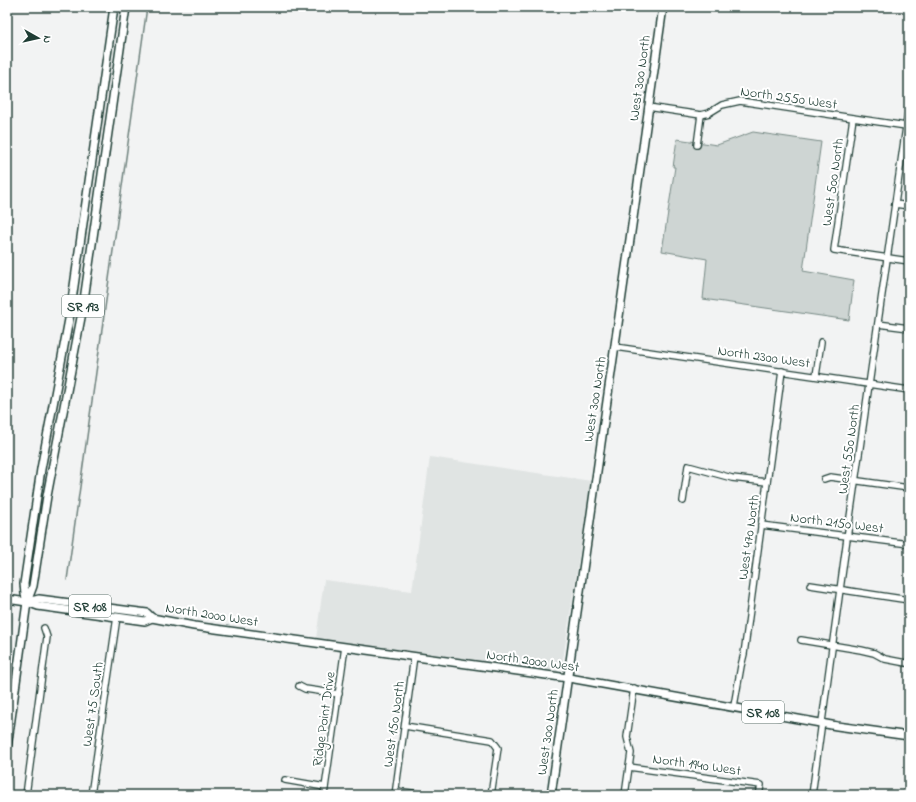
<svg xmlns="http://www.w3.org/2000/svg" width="916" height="802" font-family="'Indie Flower',sans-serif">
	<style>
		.built { fill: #e0e4e3 }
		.green { fill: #ced5d3; stroke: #768984 }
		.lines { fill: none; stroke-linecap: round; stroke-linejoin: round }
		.stream { stroke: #6d807b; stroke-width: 1.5 }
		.minor-casing { stroke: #1f3d34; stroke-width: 8 }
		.major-casing { stroke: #1f3d34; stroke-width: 10 }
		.minor { stroke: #fff; stroke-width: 5.5 }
		.major { stroke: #fff; stroke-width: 7 }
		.labels { text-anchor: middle; stroke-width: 4; stroke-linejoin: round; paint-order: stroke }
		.shield { fill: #fff; stroke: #627771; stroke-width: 1 }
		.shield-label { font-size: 13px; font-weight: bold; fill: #1f3d34 }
		.street-label { font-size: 14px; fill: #1f3d34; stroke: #fff }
	</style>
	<rect width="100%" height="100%" fill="#f2f3f3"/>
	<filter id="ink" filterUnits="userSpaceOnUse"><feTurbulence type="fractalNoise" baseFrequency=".025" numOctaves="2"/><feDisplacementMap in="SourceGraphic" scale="8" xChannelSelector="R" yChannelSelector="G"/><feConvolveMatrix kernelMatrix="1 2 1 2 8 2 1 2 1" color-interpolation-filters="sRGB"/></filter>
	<g filter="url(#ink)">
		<!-- built -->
		<g class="built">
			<path d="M 430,457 L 591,481 L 562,666 L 558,673 L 316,639 L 324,580 L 412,591 Z"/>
			<path d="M 7,608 L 12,613 L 14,617 L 7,669 Z"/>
		</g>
		<!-- green -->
		<path class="green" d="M 753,132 L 821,142 L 803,271 L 854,280 L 849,320 L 703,299 L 707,259 L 662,251 L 675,167 L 673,167 L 677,139 L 717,145 Z"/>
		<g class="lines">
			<!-- stream -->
			<path class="stream" d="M 67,580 L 147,7"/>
			<!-- minor casing -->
			<g class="minor-casing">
				<g id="minor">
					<path d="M 648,107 L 701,115 L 709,113 L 722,105 L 740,101 L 906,126"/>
					<path d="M 853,118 L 834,250 L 909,261"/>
					<path d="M 697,145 L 701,115"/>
					<path d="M 895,204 L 909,206"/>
					<path d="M 878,324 L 909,328"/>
					<path d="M 615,347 L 909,390"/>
					<path d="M 816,376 L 821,342"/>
					<path d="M 824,479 L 830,477 L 909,488"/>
					<path d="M 683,501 L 688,466 L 732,478 L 767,482"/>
					<path d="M 761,525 L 909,544"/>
					<path d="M 810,585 L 909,600"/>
					<path d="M 801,640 L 861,650 L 874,653 L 885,659 L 906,663"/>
					<path d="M 299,686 L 305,689 L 339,694"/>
					<path d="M 734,706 L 741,666 L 744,654 L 782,371"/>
					<path d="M 405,726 L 492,740 L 498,748 L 491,795"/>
					<path d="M 629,767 L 761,785 L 759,795"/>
					<path d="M 285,780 L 325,787"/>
					<path d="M 396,791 L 427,795"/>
					<path d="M 26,795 L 47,637 L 44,628"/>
					<path d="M 91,795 L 117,617"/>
					<path d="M 324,795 L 345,647"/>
					<path d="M 395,795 L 414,656"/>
					<path d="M 625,795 L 631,753 L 627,737 L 634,688"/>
					<path d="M 812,795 L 848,531 L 909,106"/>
				</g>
			</g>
			<!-- major casing -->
			<g class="major-casing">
				<g id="major">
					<path d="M 7,599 L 27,602 L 38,606 L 145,621 L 152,618"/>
					<path d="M 27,602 L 39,599 L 147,613 L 152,618 L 194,626 L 575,679 L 837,726 L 909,736"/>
					<path d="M 27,602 L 25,594 L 24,584 L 41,469 L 70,314 L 114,7"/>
					<path d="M 7,748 L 27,602 L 33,586 L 47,496 L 83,307 L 126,7"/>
					<path d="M 551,795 L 663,7"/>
				</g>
			</g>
			<!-- minor -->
			<use href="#minor" class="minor"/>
			<!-- major -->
			<use href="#major" class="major"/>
		</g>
	</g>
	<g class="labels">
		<!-- shield labels -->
		<g class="shield">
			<rect x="62" y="295" width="42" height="22" rx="3"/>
			<rect x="69" y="595" width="42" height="22" rx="3"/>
			<rect x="742" y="701" width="42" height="22" rx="3"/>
		</g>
		<g class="shield-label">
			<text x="83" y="311">SR 193</text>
			<text x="90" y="611">SR 108</text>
			<text x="763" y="717">SR 108</text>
		</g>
		<!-- street labels -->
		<g class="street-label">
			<text transform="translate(639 78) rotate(-82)" y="5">West 300 North</text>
			<text transform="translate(789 97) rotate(8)" y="5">North 2550 West</text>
			<text transform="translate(832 182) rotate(-82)" y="5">West 500 North</text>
			<text transform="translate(764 356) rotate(8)" y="5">North 2300 West</text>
			<text transform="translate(594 399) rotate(-81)" y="5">West 300 North</text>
			<text transform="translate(848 449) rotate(-82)" y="5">West 550 North</text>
			<text transform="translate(837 522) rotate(7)" y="5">North 2150 West</text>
			<text transform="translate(748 537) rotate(-82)" y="5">West 470 North</text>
			<text transform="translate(212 614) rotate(9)" y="5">North 2000 West</text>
			<text transform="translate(533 660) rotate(8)" y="5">North 2000 West</text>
			<text transform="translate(92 704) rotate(-82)" y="5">West 75 South</text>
			<text transform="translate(323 719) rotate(-82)" y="5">Ridge Point Drive</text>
			<text transform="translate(393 724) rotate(-82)" y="5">West 150 North</text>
			<text transform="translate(547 732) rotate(-82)" y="5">West 300 North</text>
			<text transform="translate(697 764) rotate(8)" y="5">North 1940 West</text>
		</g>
	</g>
	<!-- margin -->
	<rect width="916" height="802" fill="none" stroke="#fff" stroke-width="24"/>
	<rect x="12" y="12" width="892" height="778" fill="none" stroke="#1f3d34" stroke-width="1.5" filter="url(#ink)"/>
	<!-- north arrow -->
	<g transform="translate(38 38) rotate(98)" stroke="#ffffff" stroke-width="3" paint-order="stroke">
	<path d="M0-3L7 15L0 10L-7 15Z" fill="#1f3d34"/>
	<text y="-6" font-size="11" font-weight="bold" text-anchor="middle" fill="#1f3d34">N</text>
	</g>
</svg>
